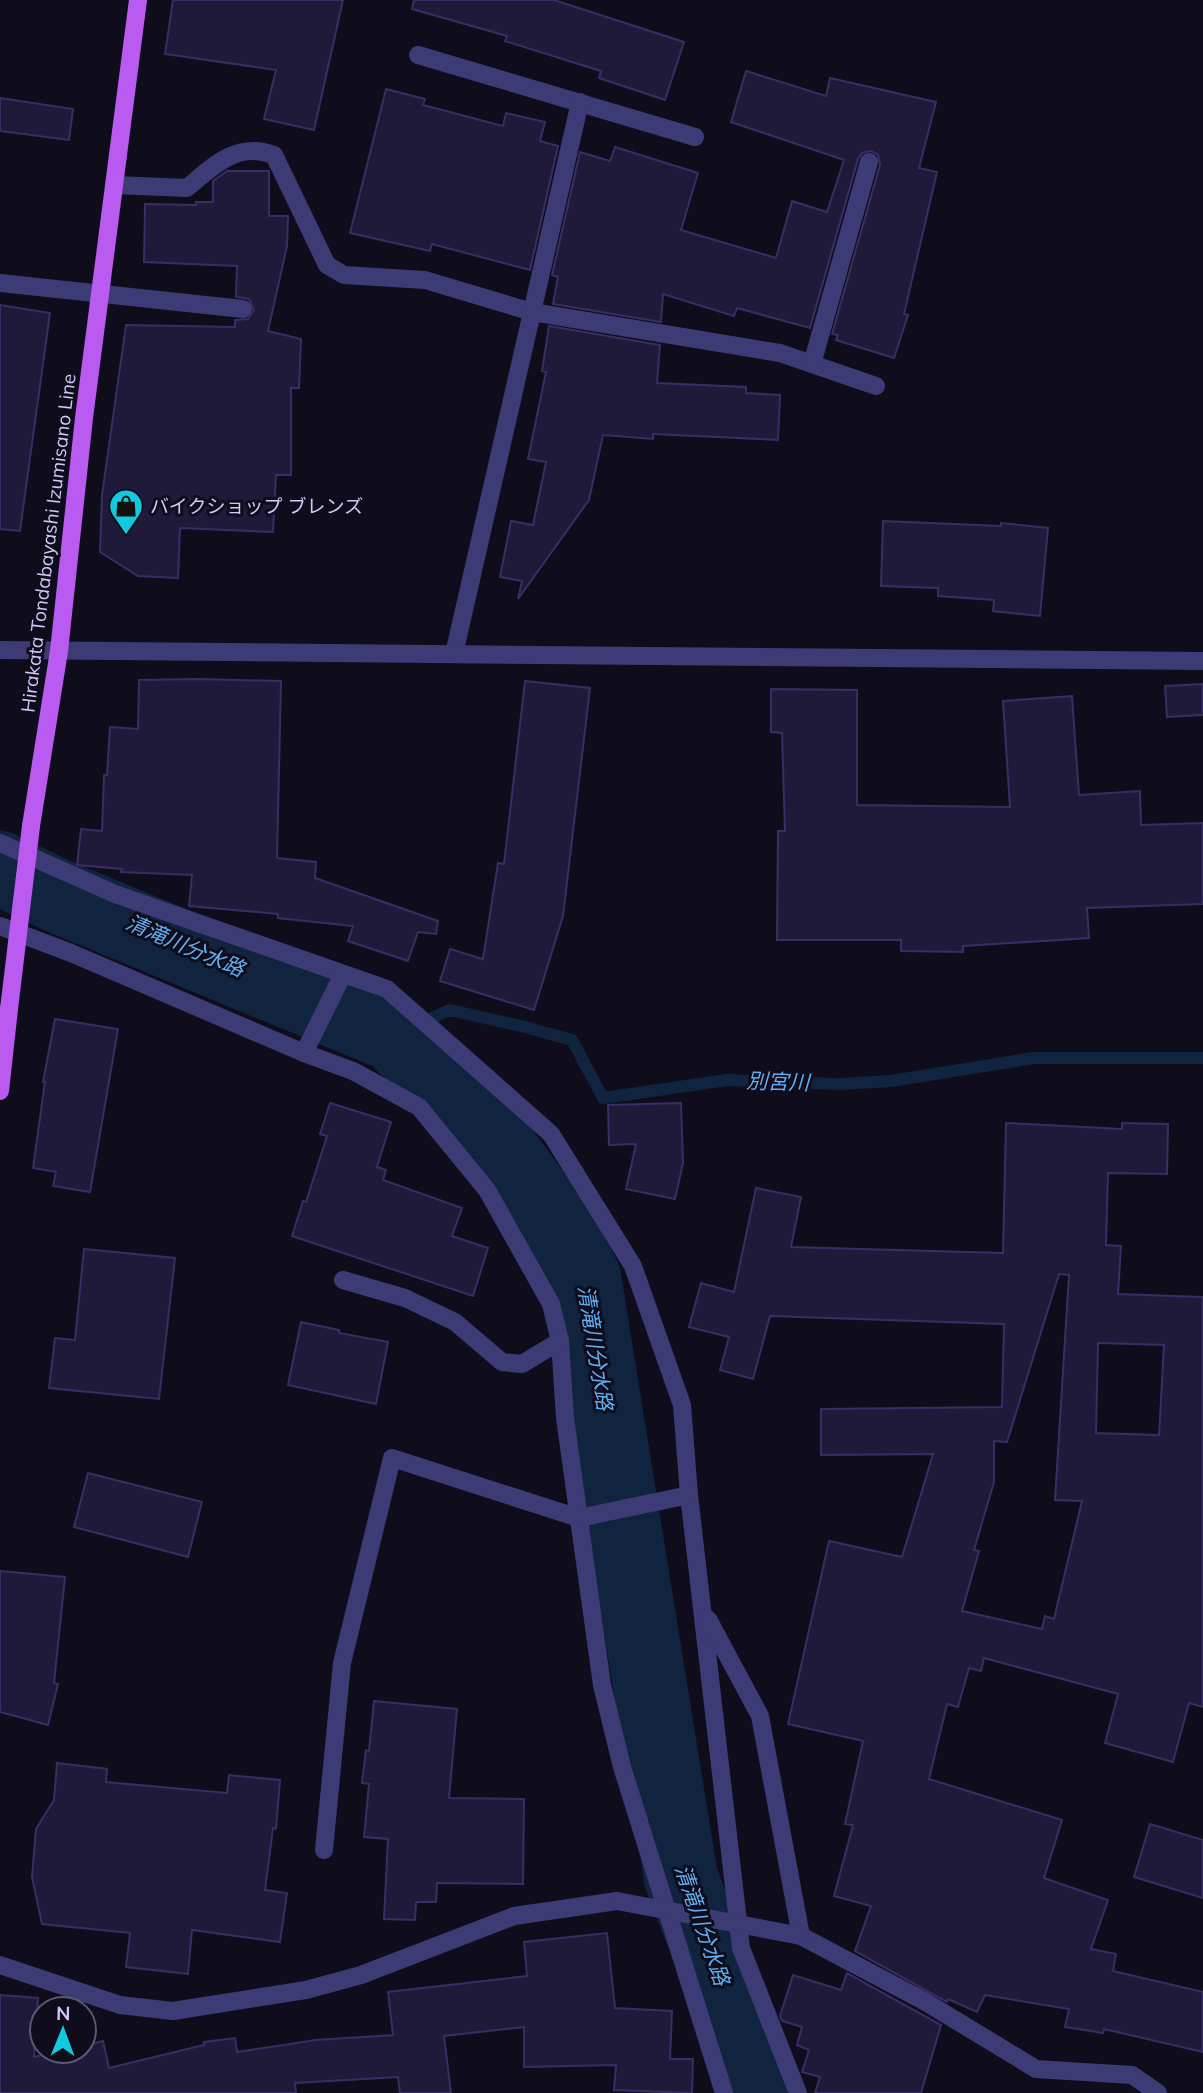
<svg xmlns="http://www.w3.org/2000/svg" width="1203" height="2093" font-family="Mulish,'Noto Sans JP',sans-serif">
	<style>
		.lines { fill: none; stroke-linecap: round; stroke-linejoin: round }
		.stream { stroke: #11243f; stroke-width: 12 }
		.river { stroke: #11243f; stroke-width: 74 }
		.building { fill: #201a3a; stroke: #392e64; stroke-width: 2; fill-rule: evenodd }
		.minor { stroke: #3d3b76; stroke-width: 18 }
		.tertiary { stroke: #3d3b76; stroke-width: 18 }
		.primary { stroke: #b95bf1; stroke-width: 18 }
		.minor-bridge { stroke: #3d3b76; stroke-width: 18 }
		.primary-bridge { stroke: #b95bf1; stroke-width: 18 }
		.labels { text-anchor: middle; stroke-width: 6; stroke-linejoin: round; paint-order: stroke }
		.poi-label { font-size: 19px; fill: #d0cafb; stroke: #0f0c1b; text-anchor: start }
		.street-label { font-size: 19px; fill: #d0cafb; stroke: #0f0c1b }
		.water-label { font-size: 21px; font-style: italic; fill: #61aff2; stroke: #0f0c1b }
	</style>
	<rect width="100%" height="100%" fill="#0f0c1b"/>
	<g class="lines">
		<!-- stream -->
		<path class="stream" d="M 394,1035 L 450,1010 L 525,1027 L 572,1040 L 603,1098 L 727,1080 L 839,1084 L 891,1081 L 1034,1058 L 1203,1058"/>
		<!-- river -->
		<path class="river" d="M 0,868 L 58,896 L 394,1035 L 486,1129 L 558,1227 L 584,1277 L 681,1878 L 764,2093"/>
	</g>
	<!-- building -->
	<g class="building">
		<path d="M 173,0 L 343,0 L 314,130 L 264,119 L 276,70 L 165,54 Z"/>
		<path d="M 414,0 L 554,0 L 684,42 L 665,100 L 599,78 L 601,71 L 505,41 L 507,36 L 412,9 Z"/>
		<path d="M 746,71 L 826,96 L 830,78 L 936,102 L 919,168 L 937,172 L 904,314 L 908,315 L 894,358 L 836,340 L 838,335 L 832,334 L 880,165 L 878,155 L 871,151 L 862,153 L 858,159 L 810,328 L 737,308 L 734,316 L 663,294 L 661,322 L 553,304 L 558,277 L 552,275 L 580,152 L 610,161 L 615,147 L 698,173 L 681,230 L 776,258 L 792,201 L 827,212 L 844,160 L 731,122 Z"/>
		<path d="M 386,89 L 425,99 L 423,105 L 503,126 L 506,113 L 545,122 L 540,141 L 558,146 L 530,270 L 432,244 L 430,251 L 350,233 Z"/>
		<path d="M 0,98 L 73,109 L 69,140 L 0,131 Z"/>
		<path d="M 227,171 L 269,171 L 269,216 L 288,216 L 287,246 L 268,331 L 301,339 L 299,388 L 291,388 L 291,475 L 276,475 L 273,532 L 180,528 L 178,578 L 138,576 L 100,552 L 102,495 L 126,325 L 235,327 L 235,320 L 248,319 L 254,310 L 249,299 L 236,297 L 237,266 L 144,262 L 145,204 L 196,205 L 196,202 L 213,202 L 213,181 Z"/>
		<path d="M 0,305 L 50,313 L 20,531 L 0,529 Z"/>
		<path d="M 549,326 L 660,345 L 657,383 L 746,387 L 746,393 L 780,395 L 778,440 L 653,434 L 653,439 L 603,435 L 589,500 L 518,599 L 522,581 L 500,577 L 511,521 L 533,525 L 546,462 L 528,459 L 546,372 L 542,371 Z"/>
		<path d="M 883,521 L 1001,526 L 1001,523 L 1048,528 L 1040,616 L 993,611 L 994,600 L 938,596 L 938,588 L 881,586 Z"/>
		<path d="M 197,679 L 281,681 L 277,858 L 316,862 L 315,878 L 438,921 L 436,934 L 418,932 L 408,961 L 348,941 L 353,926 L 278,918 L 278,914 L 189,906 L 192,875 L 121,872 L 122,869 L 77,865 L 81,829 L 102,831 L 104,775 L 107,775 L 110,727 L 138,729 L 139,680 Z"/>
		<path d="M 525,681 L 590,688 L 563,916 L 534,1010 L 440,981 L 450,949 L 483,959 L 498,863 L 504,864 Z"/>
		<path d="M 1203,684 L 1203,715 L 1167,717 L 1165,686 Z"/>
		<path d="M 771,689 L 857,690 L 857,805 L 1010,807 L 1003,701 L 1072,696 L 1079,795 L 1140,791 L 1141,825 L 1203,823 L 1203,904 L 1087,908 L 1089,938 L 963,946 L 963,952 L 901,951 L 901,940 L 777,940 L 778,831 L 785,831 L 782,733 L 771,732 Z"/>
		<path d="M 55,1019 L 118,1029 L 90,1192 L 53,1186 L 56,1172 L 33,1168 L 45,1082 L 43,1082 Z"/>
		<path d="M 330,1103 L 391,1122 L 377,1167 L 386,1170 L 383,1180 L 462,1208 L 452,1236 L 488,1248 L 473,1296 L 292,1236 L 303,1201 L 306,1202 L 327,1136 L 320,1134 Z"/>
		<path d="M 681,1103 L 683,1163 L 675,1199 L 626,1189 L 636,1144 L 609,1145 L 608,1105 Z"/>
		<path d="M 1006,1123 L 1122,1129 L 1122,1123 L 1168,1124 L 1167,1174 L 1108,1173 L 1106,1245 L 1121,1246 L 1118,1294 L 1203,1297 L 1203,1707 L 1189,1703 L 1173,1762 L 1105,1743 L 1118,1694 L 984,1658 L 981,1671 L 969,1668 L 958,1707 L 947,1704 L 929,1779 L 1062,1820 L 1044,1878 L 1108,1900 L 1091,1949 L 1116,1954 L 1113,1971 L 1203,1992 L 1203,2052 L 1104,2029 L 1103,2033 L 1065,2027 L 1069,2009 L 985,1995 L 977,2012 L 948,1999 L 947,2002 L 855,1951 L 871,1906 L 834,1896 L 853,1825 L 845,1824 L 863,1741 L 788,1724 L 829,1541 L 902,1557 L 933,1454 L 821,1455 L 821,1409 L 1002,1407 L 1004,1324 L 770,1316 L 753,1379 L 720,1370 L 729,1337 L 689,1327 L 701,1283 L 734,1292 L 756,1188 L 801,1197 L 791,1247 L 1003,1253 ZM 1059,1274 L 1069,1275 L 1055,1500 L 1082,1501 L 1054,1619 L 1045,1616 L 1042,1629 L 962,1611 L 979,1551 L 974,1550 L 994,1482 L 994,1441 L 1007,1442 ZM 1098,1343 L 1164,1345 L 1159,1435 L 1096,1433 Z"/>
		<path d="M 84,1249 L 175,1258 L 159,1399 L 49,1388 L 55,1338 L 75,1340 Z"/>
		<path d="M 301,1322 L 339,1330 L 339,1333 L 388,1342 L 376,1404 L 288,1385 Z"/>
		<path d="M 88,1473 L 202,1502 L 188,1557 L 74,1527 Z"/>
		<path d="M 0,1571 L 65,1577 L 54,1683 L 58,1684 L 48,1725 L 0,1712 Z"/>
		<path d="M 374,1701 L 457,1709 L 449,1798 L 524,1799 L 523,1884 L 437,1883 L 436,1902 L 416,1902 L 415,1920 L 384,1919 L 388,1839 L 364,1837 L 369,1784 L 362,1783 L 366,1750 L 369,1751 Z"/>
		<path d="M 57,1763 L 107,1769 L 106,1782 L 227,1793 L 229,1775 L 280,1780 L 276,1829 L 273,1828 L 265,1890 L 287,1893 L 280,1942 L 192,1930 L 188,1974 L 126,1967 L 130,1933 L 42,1924 L 32,1877 L 36,1829 L 54,1800 Z"/>
		<path d="M 1150,1824 L 1203,1840 L 1203,1898 L 1134,1877 Z"/>
		<path d="M 607,1933 L 615,2008 L 672,2011 L 670,2059 L 693,2059 L 692,2093 L 614,2090 L 616,2065 L 524,2067 L 524,2027 L 444,2036 L 451,2093 L 400,2093 L 398,2077 L 295,2083 L 296,2093 L 0,2093 L 0,1995 L 38,1998 L 34,2057 L 61,2051 L 84,2051 L 84,2046 L 103,2041 L 109,2068 L 204,2045 L 204,2042 L 235,2038 L 237,2052 L 316,2040 L 393,2035 L 388,1992 L 527,1976 L 524,1942 Z"/>
		<path d="M 847,1973 L 941,2025 L 921,2093 L 815,2093 L 820,2077 L 802,2072 L 809,2050 L 797,2045 L 802,2027 L 782,2021 L 780,2016 L 793,1975 L 841,1990 Z"/>
	</g>
	<g class="lines">
		<!-- minor -->
		<g class="minor">
			<path d="M 418,55 L 695,137"/>
			<path d="M 114,185 L 187,188 C 214,165 238,141 274,155 L 327,265 L 344,275 L 425,280 L 532,312 L 780,353 L 876,386"/>
			<path d="M 0,283 L 243,309"/>
			<path d="M 812,364 L 869,162"/>
			<path d="M 454,654 L 580,102"/>
			<path d="M 0,843 L 115,894 L 387,989 L 551,1134 L 633,1266 L 682,1405 L 689,1495 L 741,1948 L 798,2093"/>
			<path d="M 0,926 L 71,953 L 304,1053 L 353,1071 L 419,1107 L 487,1190 L 551,1304 L 560,1341 L 565,1418 L 602,1685 L 622,1767 L 724,2093"/>
			<path d="M 304,1053 L 343,974"/>
			<path d="M 343,1280 L 405,1298 L 455,1322 L 502,1362 L 522,1364 L 560,1341"/>
			<path d="M 708,1619 L 760,1716 L 801,1936 L 924,2001 L 1036,2069 L 1132,2075 L 1158,2093"/>
			<path d="M 324,1850 L 342,1663 L 392,1458 L 579,1518 L 689,1495"/>
			<path d="M 0,1965 L 120,2005 L 173,2011 L 306,1990 L 361,1975 L 514,1916 L 617,1901"/>
		</g>
		<!-- tertiary -->
		<path class="tertiary" d="M 0,650 L 1203,661"/>
		<!-- primary -->
		<g class="primary">
			<path d="M 31,826 L 59,651 L 84,418 L 138,0"/>
			<path d="M 0,1091 L 9,1009"/>
		</g>
		<!-- minor-bridge -->
		<path class="minor-bridge" d="M 617,1901 L 801,1936"/>
		<!-- primary-bridge -->
		<path class="primary-bridge" d="M 9,1009 L 31,826"/>
	</g>
	<!-- icons -->
	<defs>
		<g id="shop-pin" transform="scale(1.75)"><path d="M0 17L-7.5 6A9.5 9.5 0 1 1 7.5 6Z" fill="#12cade" stroke="#0f0c1b"/><path d="M-5-2.5h2.3a2.7 3.5 0 0 1 5.4 0H5L5.5 6h-11ZM-1.5-2.5h3a1.5 2.3 0 0 0-3 0Z" fill="#111"/></g>
	</defs>
	<g fill-rule="evenodd">
		<use href="#shop-pin" x="126" y="506"/>
	</g>
	<g class="labels">
		<!-- poi labels -->
		<g class="poi-label">
			<text x="150" y="513">バイクショップ ブレンズ</text>
		</g>
		<!-- street labels -->
		<g class="street-label">
			<text transform="translate(48 543) rotate(-83)" y="7">Hirakata Tondabayashi Izumisano Line</text>
		</g>
		<!-- water labels -->
		<g class="water-label">
			<text transform="translate(185 946) rotate(23)" y="7">清滝川分水路</text>
			<text transform="translate(778 1082) rotate(2)" y="7">別宮川</text>
			<text transform="translate(595 1348) rotate(81)" y="7">清滝川分水路</text>
			<text transform="translate(702 1925) rotate(71)" y="7">清滝川分水路</text>
		</g>
	</g>
	<!-- north arrow -->
	<g transform="translate(63 2030) rotate(1)"><circle r="33" fill="#0f0c1b" stroke="#5c5875" stroke-width="2"/>
	<path d="M0-5L12 26L0 18L-12 26Z" fill="#12cade"/>
	<text y="-10" font-size="19" font-weight="bold" text-anchor="middle" fill="#d0cafb">N</text>
	</g>
</svg>
